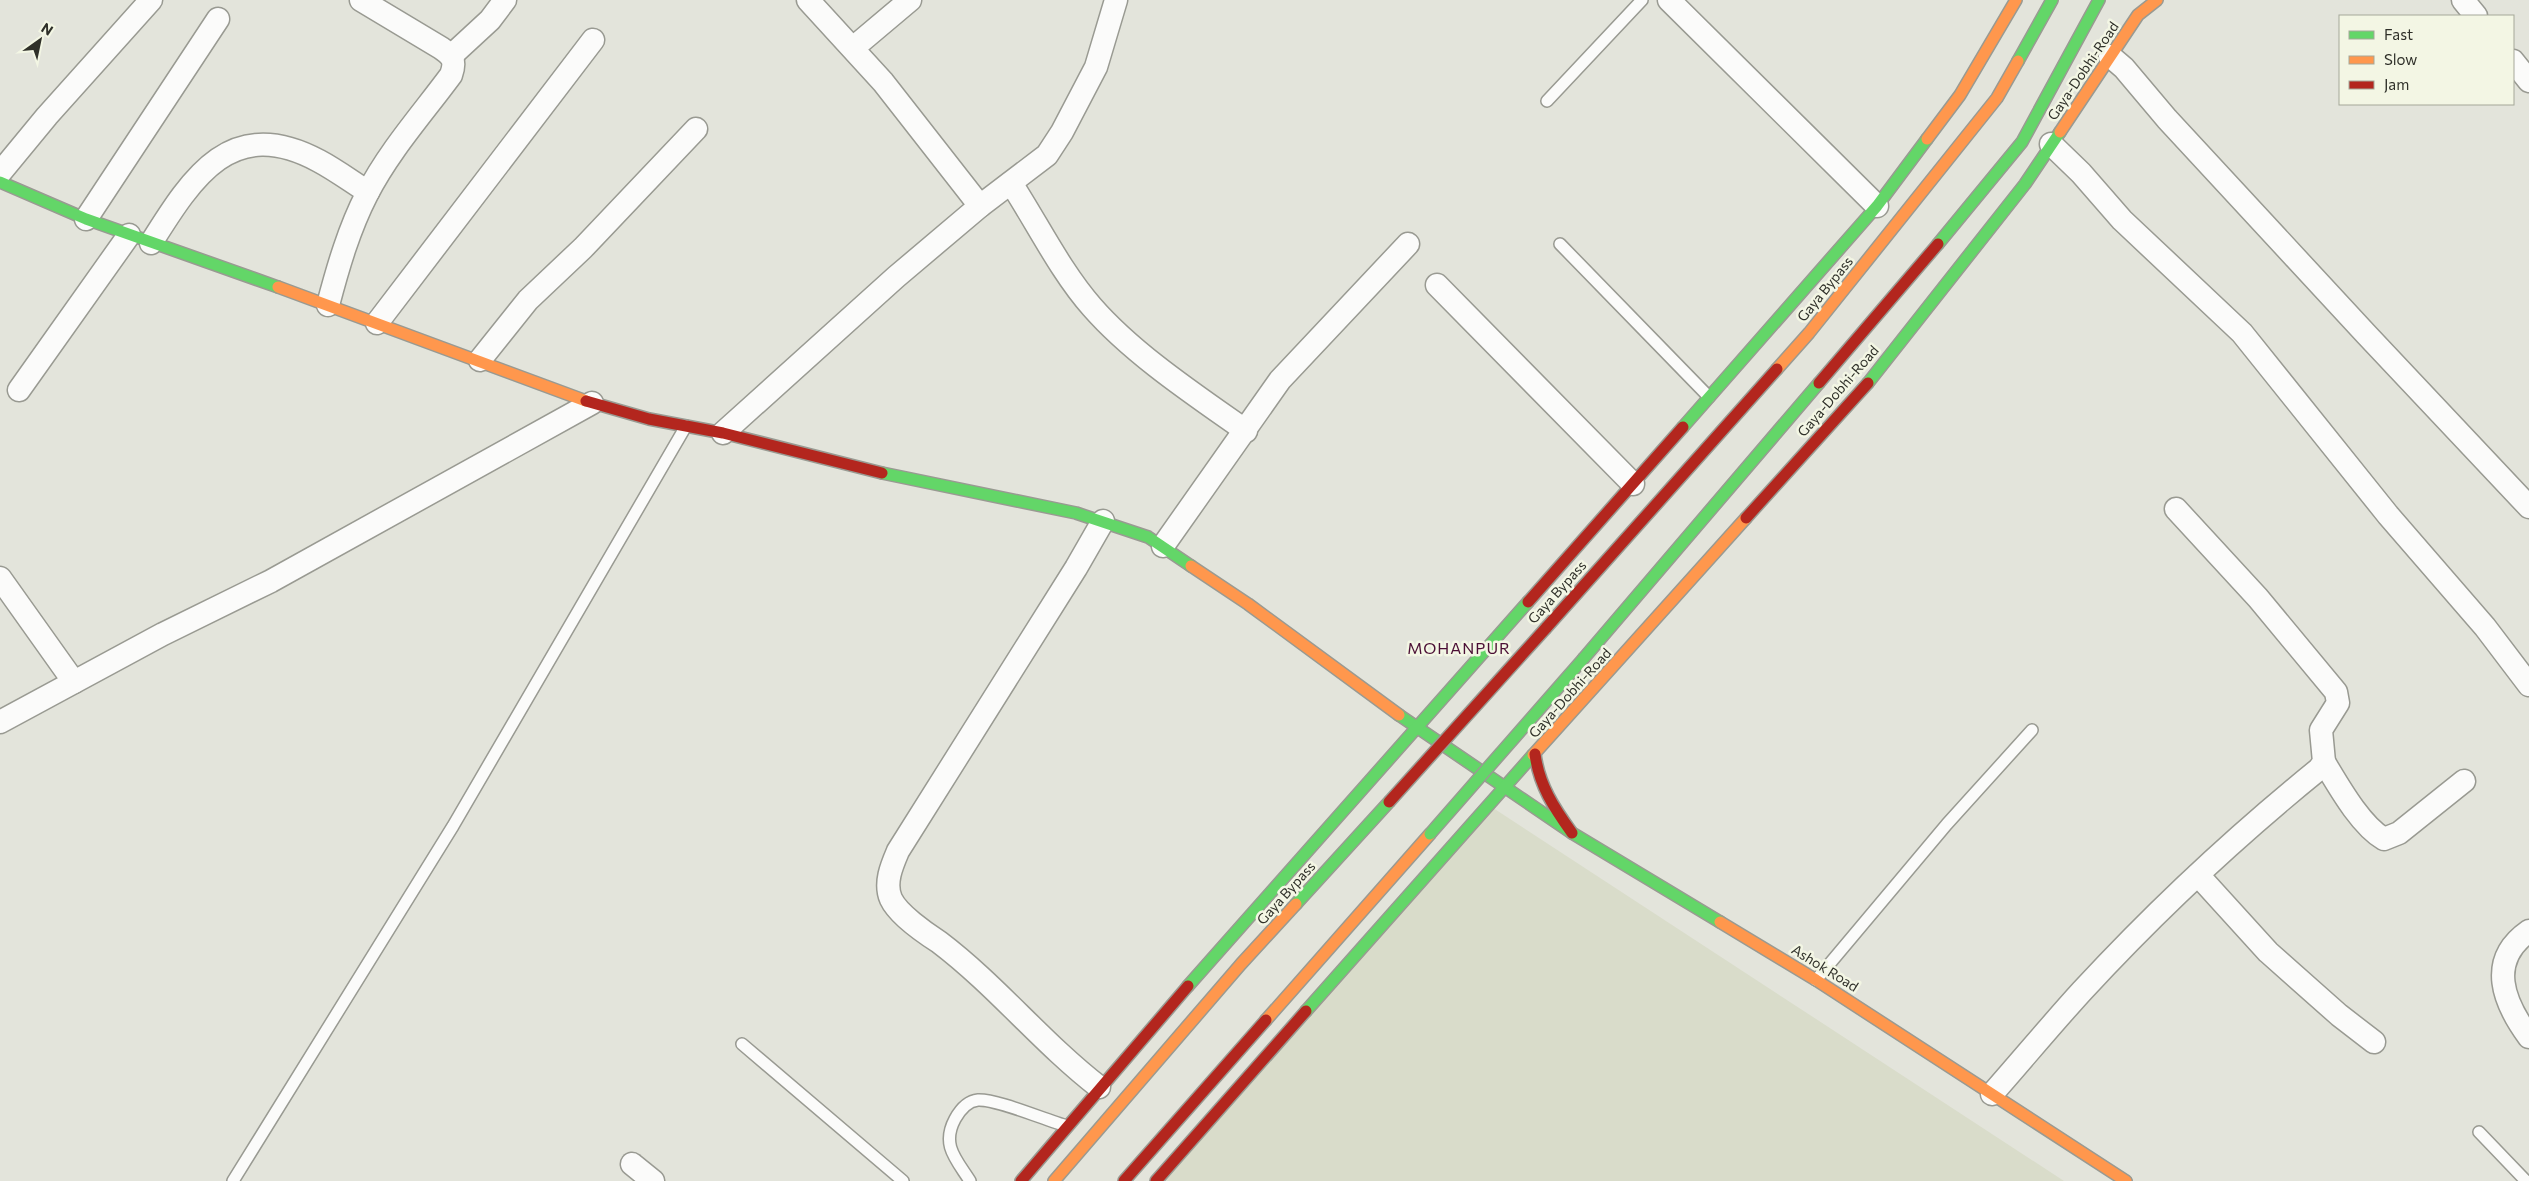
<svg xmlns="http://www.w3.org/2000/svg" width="2529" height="1181" font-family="Commissioner,sans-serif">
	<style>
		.built { fill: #d9dcca }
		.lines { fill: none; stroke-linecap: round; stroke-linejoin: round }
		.lane-casing { stroke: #999a92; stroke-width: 14 }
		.street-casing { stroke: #999a92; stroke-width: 25 }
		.fast-casing { stroke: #999a92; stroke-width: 14 }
		.slow-casing { stroke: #999a92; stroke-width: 14 }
		.jam-casing { stroke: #999a92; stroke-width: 14 }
		.lane { stroke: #fbfbfa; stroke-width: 11 }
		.street { stroke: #fbfbfa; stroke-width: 22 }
		.fast { stroke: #63d668; stroke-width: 11 }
		.slow { stroke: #ff974d; stroke-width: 11 }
		.jam { stroke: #b3261e; stroke-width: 11 }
		.fast-bridge-casing { stroke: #999a92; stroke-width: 14; stroke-linecap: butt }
		.jam-bridge-casing { stroke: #999a92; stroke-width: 14; stroke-linecap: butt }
		.fast-bridge { stroke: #63d668; stroke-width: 11 }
		.jam-bridge { stroke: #b3261e; stroke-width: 11 }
		.labels { text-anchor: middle; stroke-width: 5; stroke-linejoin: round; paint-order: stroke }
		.street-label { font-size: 14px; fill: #2f3029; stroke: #f3f6e4 }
		.quarter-label { font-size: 16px; letter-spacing: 1px; fill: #4b0f35; stroke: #f3f6e4 }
	</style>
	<rect width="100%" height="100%" fill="#e3e4db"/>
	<!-- built -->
	<path class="built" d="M 1487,804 L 2064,1181 L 1164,1181 Z"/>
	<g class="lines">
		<!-- lane casing -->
		<g class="lane-casing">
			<g id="lane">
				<path d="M 1547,101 L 1642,0"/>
				<path d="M 1560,244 L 1709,397"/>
				<path d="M 1816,980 L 1947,824 L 2032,730"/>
				<path d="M 742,1044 L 903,1181"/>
				<path d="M 2479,1132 L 2526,1181"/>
				<path d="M 233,1181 L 453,826 L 686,426"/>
				<path d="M 970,1181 C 956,1159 941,1145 955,1119 C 960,1110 967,1101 978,1100 C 997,1099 1045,1120 1067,1126"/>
			</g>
		</g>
		<!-- street casing -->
		<g class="street-casing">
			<g id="street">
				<path d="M 808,0 L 883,82 L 980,206"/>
				<path d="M 1669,0 L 1877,206"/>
				<path d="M 2463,0 L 2476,16"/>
				<path d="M 853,48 L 910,0"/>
				<path d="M 451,56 L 490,20 L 505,0"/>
				<path d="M 2110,56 L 2124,68 L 2167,119 L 2366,334 L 2529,507"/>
				<path d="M 2513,61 L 2529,81"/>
				<path d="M 2051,144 L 2081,173 L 2122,220 L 2242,333 L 2388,515 L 2485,627 L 2529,685"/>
				<path d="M 0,173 L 47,116 L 151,0"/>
				<path d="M 1011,183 C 1037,223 1061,272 1092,307 C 1133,354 1195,395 1246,431"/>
				<path d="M 86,219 L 218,19"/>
				<path d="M 151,243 C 193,176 232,114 319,161 C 336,170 352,182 368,192"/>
				<path d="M 1437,285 L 1633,484"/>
				<path d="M 328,305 C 338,267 349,229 367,194 C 389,151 423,113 451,75 C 456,61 453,56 441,48 L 361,0"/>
				<path d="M 377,323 L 593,40"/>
				<path d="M 480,360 L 528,300 L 583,248 L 696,129"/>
				<path d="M 19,390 L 129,235"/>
				<path d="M 723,433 L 896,277 L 980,206 L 1047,155 L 1062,132 L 1096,67 L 1116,0"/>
				<path d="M 1163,546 L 1280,380 L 1408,244"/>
				<path d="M 0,578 L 74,682"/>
				<path d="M 0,722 L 163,634 L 271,581 L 592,403"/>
				<path d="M 2324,762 C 2338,785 2360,825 2384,839 L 2399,833 L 2464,781"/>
				<path d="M 2198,875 L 2268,952 L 2339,1015 L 2374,1042"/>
				<path d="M 2529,931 C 2486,961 2504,1003 2529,1037"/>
				<path d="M 1099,1087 C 1042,1043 997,986 939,942 C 925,933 898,914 891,899 C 884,883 892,865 898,851 L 1076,568 L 1103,521"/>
				<path d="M 1992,1094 C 2022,1060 2051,1025 2082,991 C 2155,912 2235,837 2319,769 L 2324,762 L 2321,730 L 2338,703 L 2336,692 L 2258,598 L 2176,509"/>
				<path d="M 632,1164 L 653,1181"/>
			</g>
		</g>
		<!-- fast casing -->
		<g class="fast-casing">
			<g id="fast">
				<path d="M 2018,61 L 2052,0"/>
				<path d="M 0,182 L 86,219 L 278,287"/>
				<path d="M 1938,244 L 2022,142 L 2099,0"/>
				<path d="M 1868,383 L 2025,184 L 2060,132"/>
				<path d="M 1683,427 L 1877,206 L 1927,139"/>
				<path d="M 882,473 L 1076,513 L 1148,537 L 1191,566"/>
				<path d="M 1584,658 L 1819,383"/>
				<path d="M 1399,715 L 1572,833 L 1720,922"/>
				<path d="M 1296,904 L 1389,802"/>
				<path d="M 1188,986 L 1528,602"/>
				<path d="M 1306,1011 L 1533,755"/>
			</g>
		</g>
		<!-- slow casing -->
		<g class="slow-casing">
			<g id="slow">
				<path d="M 2060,132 L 2138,15 L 2157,0"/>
				<path d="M 1927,139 L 1960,95 L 2016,0"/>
				<path d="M 278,287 L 586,401"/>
				<path d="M 1777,369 L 1809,333 L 1997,98 L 2018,61"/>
				<path d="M 1191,566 L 1248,604 L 1399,715"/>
				<path d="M 1533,755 L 1746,518"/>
				<path d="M 1720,922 L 1816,980 L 2126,1181"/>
				<path d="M 1266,1020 L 1430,834"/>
				<path d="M 1054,1181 L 1241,964 L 1296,904"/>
			</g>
		</g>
		<!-- jam casing -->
		<g class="jam-casing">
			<g id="jam">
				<path d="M 1819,383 L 1938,244"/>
				<path d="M 586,401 L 649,419 L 723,433 L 882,473"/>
				<path d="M 1746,518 L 1868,383"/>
				<path d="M 1528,602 L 1683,427"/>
				<path d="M 1546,628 L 1777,369"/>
				<path d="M 1535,754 C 1539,785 1554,808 1572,833"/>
				<path d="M 1021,1181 L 1188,986"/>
				<path d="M 1124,1181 L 1266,1020"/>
				<path d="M 1156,1181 L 1306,1011"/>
			</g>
		</g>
		<!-- lane -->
		<use href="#lane" class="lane"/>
		<!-- street -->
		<use href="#street" class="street"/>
		<!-- fast -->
		<use href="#fast" class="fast"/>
		<!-- slow -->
		<use href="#slow" class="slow"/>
		<!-- jam -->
		<use href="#jam" class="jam"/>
		<!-- fast-bridge casing -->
		<g class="fast-bridge-casing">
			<path id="fast-bridge" d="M 1430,834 L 1584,658"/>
		</g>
		<!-- jam-bridge casing -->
		<g class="jam-bridge-casing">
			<path id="jam-bridge" d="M 1389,802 L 1546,628"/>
		</g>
		<!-- fast-bridge -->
		<use href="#fast-bridge" class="fast-bridge"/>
		<!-- jam-bridge -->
		<use href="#jam-bridge" class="jam-bridge"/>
	</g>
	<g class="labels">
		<!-- street labels -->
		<g class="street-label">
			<text transform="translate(2083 71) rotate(-56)" y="5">Gaya-Dobhi-Road</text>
			<text transform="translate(1825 289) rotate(-51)" y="5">Gaya Bypass</text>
			<text transform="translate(1838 391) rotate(-49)" y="5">Gaya-Dobhi-Road</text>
			<text transform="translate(1557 592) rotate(-48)" y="5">Gaya Bypass</text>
			<text transform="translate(1570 693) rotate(-48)" y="5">Gaya-Dobhi-Road</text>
			<text transform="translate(1286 893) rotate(-48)" y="5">Gaya Bypass</text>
			<text transform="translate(1825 968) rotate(32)" y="5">Ashok Road</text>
		</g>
		<!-- quarter labels -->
		<g class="quarter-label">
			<text x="1459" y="654">MOHANPUR</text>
		</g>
	</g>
	<!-- legend -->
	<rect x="2339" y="15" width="175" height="90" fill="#f3f6e4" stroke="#a5a799"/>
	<rect x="2349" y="31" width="25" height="8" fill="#63d668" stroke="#a5a799"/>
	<text x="2384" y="40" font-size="15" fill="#2f3029">Fast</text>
	<rect x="2349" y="56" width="25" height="8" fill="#ff974d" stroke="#a5a799"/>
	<text x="2384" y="65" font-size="15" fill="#2f3029">Slow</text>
	<rect x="2349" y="81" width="25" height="8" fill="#b3261e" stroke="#a5a799"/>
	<text x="2384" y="90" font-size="15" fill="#2f3029">Jam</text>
	<!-- north arrow -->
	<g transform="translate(40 40) rotate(33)" stroke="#f3f6e4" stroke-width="4" paint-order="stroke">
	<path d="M0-4L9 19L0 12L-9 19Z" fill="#2f3029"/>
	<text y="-8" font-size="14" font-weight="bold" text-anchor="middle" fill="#2f3029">N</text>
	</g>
</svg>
